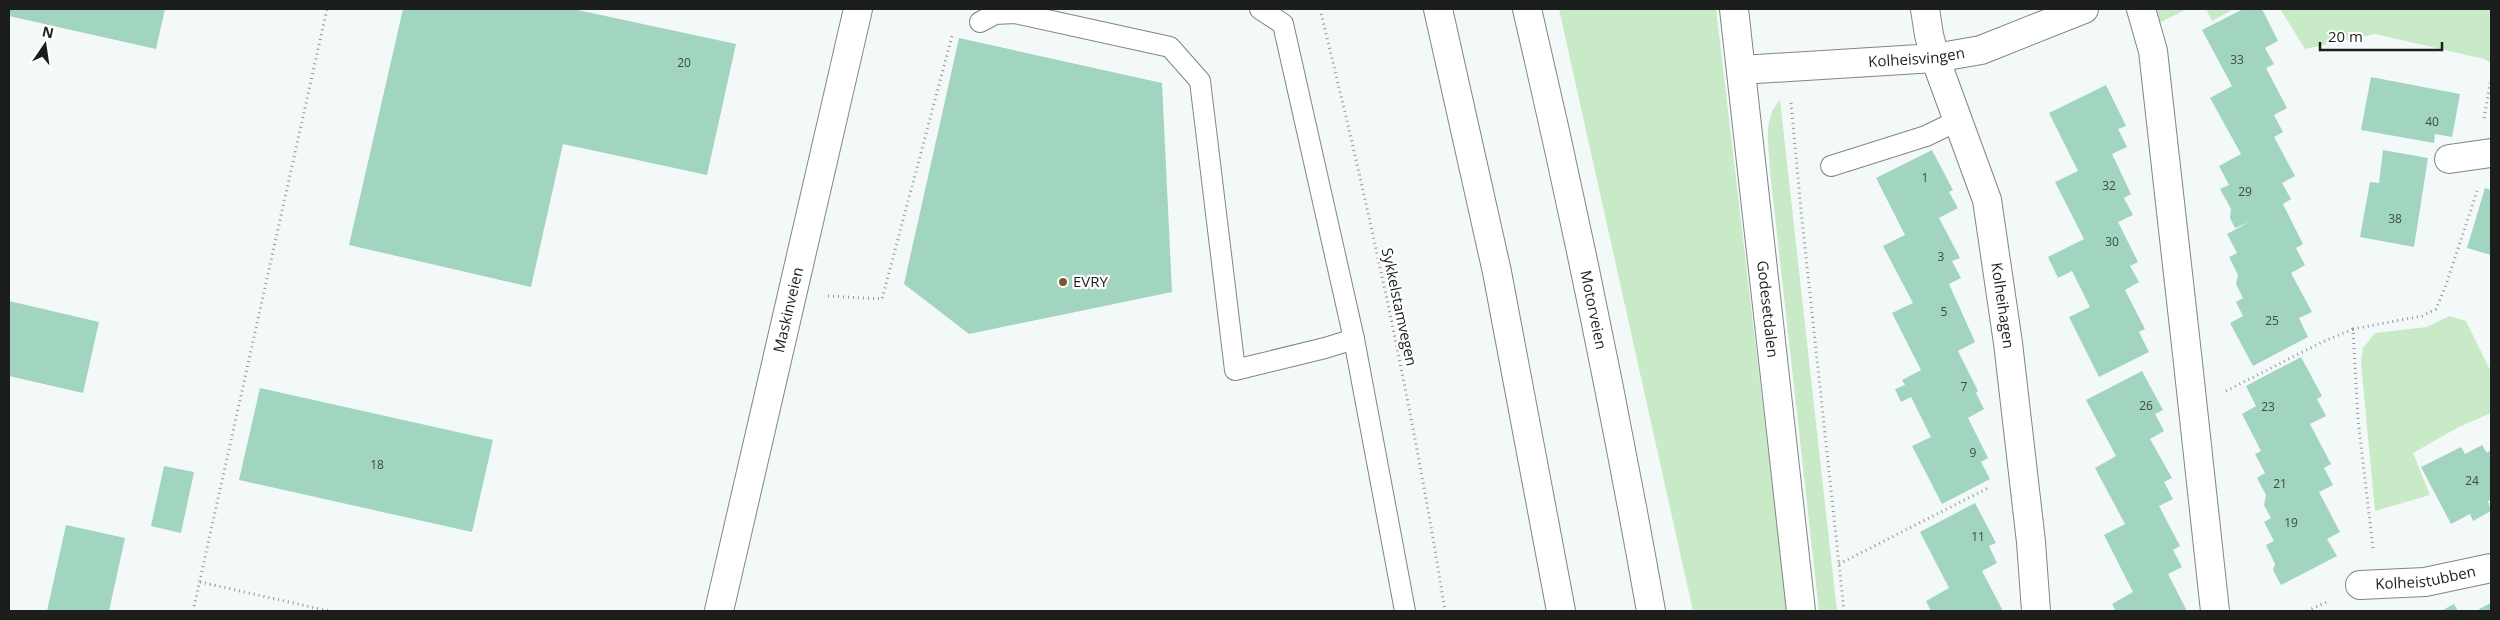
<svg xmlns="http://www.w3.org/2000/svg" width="2500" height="620" font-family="'Open Sans',sans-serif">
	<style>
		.green { fill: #c8eac6 }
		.building { fill: #a2d5c0 }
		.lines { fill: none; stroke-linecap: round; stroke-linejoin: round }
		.lane-casing { stroke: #818585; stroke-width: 22 }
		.street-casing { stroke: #818585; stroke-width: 30 }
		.secondary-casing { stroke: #818585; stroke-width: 30 }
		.highway-casing { stroke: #818585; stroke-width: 30 }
		.path { stroke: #939696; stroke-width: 3; stroke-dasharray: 1 4; stroke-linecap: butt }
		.lane { stroke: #fff; stroke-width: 20 }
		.street { stroke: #fff; stroke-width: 28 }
		.secondary { stroke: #fff; stroke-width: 28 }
		.highway { stroke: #fff; stroke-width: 28 }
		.poi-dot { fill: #795a2f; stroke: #fff; stroke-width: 2 }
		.labels { text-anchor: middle; stroke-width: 4.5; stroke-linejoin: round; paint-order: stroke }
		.number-label { font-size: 12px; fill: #3e4b46 }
		.street-label { font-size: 15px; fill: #1c1d1d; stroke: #fff }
		.poi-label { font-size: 15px; fill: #1c1d1d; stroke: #fff; text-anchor: start }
	</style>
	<rect width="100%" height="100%" fill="#f3f9f8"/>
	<!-- green -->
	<g class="green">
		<path d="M 1559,9 L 1716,9 L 1787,611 L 1693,611 Z"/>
		<path d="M 2157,9 L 2187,9 L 2157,24 Z"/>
		<path d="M 2206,9 L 2234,9 L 2212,21 Z"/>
		<path d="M 2280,9 L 2491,9 L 2491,63 L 2484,59 L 2375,34 L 2305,49 Z"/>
		<path d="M 1780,100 L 1837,611 L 1819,611 L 1770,171 C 1769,147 1762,119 1780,100 Z"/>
		<path d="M 2449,316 L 2466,321 L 2491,372 L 2491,413 L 2457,428 L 2413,453 L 2430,495 L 2375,511 L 2361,363 L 2363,348 L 2375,333 L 2427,327 Z"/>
	</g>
	<!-- building -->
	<g class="building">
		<path d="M 9,9 L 165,9 L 156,49 L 9,16 Z"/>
		<path d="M 403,9 L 573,9 L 736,44 L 707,175 L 563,144 L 531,287 L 349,245 Z"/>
		<path d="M 2243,9 L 2262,9 L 2278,41 L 2265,48 L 2274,64 L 2266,68 L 2287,108 L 2274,115 L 2283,132 L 2274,137 L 2295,176 L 2282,183 L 2291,199 L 2283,204 L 2303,244 L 2296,248 L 2305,265 L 2291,273 L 2312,312 L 2299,318 L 2308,337 L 2253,366 L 2230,323 L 2243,316 L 2236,302 L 2243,298 L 2236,284 L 2238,275 L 2229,257 L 2237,253 L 2227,234 L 2249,222 L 2235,228 L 2230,218 L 2231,209 L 2220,189 L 2229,185 L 2219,166 L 2241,154 L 2210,98 L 2232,86 L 2202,30 Z"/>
		<path d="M 959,38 L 1162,83 L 1172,292 L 969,334 L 904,284 Z"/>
		<path d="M 2371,77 L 2460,94 L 2452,137 L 2435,134 L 2434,143 L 2361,130 Z"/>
		<path d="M 2106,85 L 2126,126 L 2118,129 L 2127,147 L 2112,154 L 2131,194 L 2124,198 L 2133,215 L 2118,222 L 2138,262 L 2130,266 L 2139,282 L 2125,290 L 2145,329 L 2139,332 L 2149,352 L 2099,377 L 2069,317 L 2090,307 L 2072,271 L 2058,278 L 2048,257 L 2084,239 L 2055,182 L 2078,171 L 2049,113 Z"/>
		<path d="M 1932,150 L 1953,190 L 1949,192 L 1958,208 L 1939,218 L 1960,258 L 1952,261 L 1961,278 L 1949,284 L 1975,342 L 1958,351 L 1978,391 L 1976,393 L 1984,409 L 1968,418 L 1988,458 L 1981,462 L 1990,479 L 1942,504 L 1912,446 L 1931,437 L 1911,397 L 1901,402 L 1895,389 L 1905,385 L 1902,380 L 1921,370 L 1892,313 L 1913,303 L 1883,246 L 1905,235 L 1876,178 Z"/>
		<path d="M 2383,150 L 2428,158 L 2414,247 L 2360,237 L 2370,182 L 2379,183 Z"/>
		<path d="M 2485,188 L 2491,190 L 2491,255 L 2467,248 Z"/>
		<path d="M 9,301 L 99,322 L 83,393 L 9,376 Z"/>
		<path d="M 2301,357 L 2322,396 L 2317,399 L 2326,416 L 2310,424 L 2331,464 L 2324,468 L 2333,485 L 2319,492 L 2340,532 L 2327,539 L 2337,556 L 2281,585 L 2273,570 L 2275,564 L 2266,545 L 2274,541 L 2264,522 L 2271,518 L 2264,505 L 2266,495 L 2257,478 L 2265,473 L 2255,454 L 2261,451 L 2242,414 L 2256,406 L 2246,386 Z"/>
		<path d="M 2142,371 L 2163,410 L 2155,414 L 2164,431 L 2150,439 L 2172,478 L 2164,482 L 2173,499 L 2159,506 L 2180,546 L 2173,550 L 2182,567 L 2168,574 L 2187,611 L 2116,611 L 2112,604 L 2133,592 L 2104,535 L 2125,524 L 2095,468 L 2116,456 L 2086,400 Z"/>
		<path d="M 260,388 L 493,440 L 472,532 L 239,480 Z"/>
		<path d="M 2482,445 L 2487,453 L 2491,450 L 2491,500 L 2488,501 L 2491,511 L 2473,521 L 2470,514 L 2451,524 L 2421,467 L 2461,447 L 2465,454 Z"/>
		<path d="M 164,466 L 194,472 L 181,533 L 151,526 Z"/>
		<path d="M 1975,503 L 1996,543 L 1989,546 L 1997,563 L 1982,571 L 2003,611 L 1931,611 L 1926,601 L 1949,588 L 1920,532 Z"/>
		<path d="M 66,525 L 125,538 L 109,611 L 47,611 Z"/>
		<path d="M 2491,603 L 2491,611 L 2480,611 L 2479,609 Z"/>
		<path d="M 2454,604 L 2458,611 L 2441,611 Z"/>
	</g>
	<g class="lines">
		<!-- lane casing -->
		<g class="lane-casing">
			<g id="lane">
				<path d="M 1260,9 L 1283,24 L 1354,339 L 1405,611"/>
				<path d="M 980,22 L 995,14 L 1015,13 L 1170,47 L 1200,81 L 1235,370 L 1325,348 L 1354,339"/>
				<path d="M 1831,166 L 1926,136 L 1959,120"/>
			</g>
		</g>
		<!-- street casing -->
		<g class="street-casing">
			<g id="street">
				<path id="s1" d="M 1925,9 L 1929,35 L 1935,58 L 1987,200 L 2008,343 L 2031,542 L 2036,611"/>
				<path d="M 2141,9 L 2153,51 C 2173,238 2196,424 2215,611"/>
				<path id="s2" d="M 1741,70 L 1935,58 L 1981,50 L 2084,9"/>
				<path d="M 2449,159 L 2491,153"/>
				<path id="s3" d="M 2360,585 L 2425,582 L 2491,568"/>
				<path id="s4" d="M 719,611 L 858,9"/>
			</g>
		</g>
		<!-- secondary casing -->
		<g class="secondary-casing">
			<g id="secondary">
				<path id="s5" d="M 1734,9 L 1801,611"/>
			</g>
		</g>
		<!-- highway casing -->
		<g class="highway-casing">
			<g id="highway">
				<path d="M 1438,9 L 1497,272 L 1561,611"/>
				<path id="s6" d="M 1527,9 C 1574,209 1615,409 1651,611"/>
			</g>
		</g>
		<!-- path -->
		<g class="path">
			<path d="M 1320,9 C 1369,208 1413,409 1445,611"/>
			<path d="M 1791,103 L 1801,210 L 1844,611"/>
			<path d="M 2484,118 L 2491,79"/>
			<path d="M 828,296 L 882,299 L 952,36"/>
			<path d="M 2226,391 L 2320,343 L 2353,329"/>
			<path d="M 2373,548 L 2358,419 L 2353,329 L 2422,316 L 2436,309 L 2446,285 L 2477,191"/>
			<path d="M 1839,564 L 1990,487"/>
			<path d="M 200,582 L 329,611"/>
			<path d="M 193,611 L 327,9"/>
			<path d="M 2307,611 L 2329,601"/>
		</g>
		<!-- lane -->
		<use href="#lane" class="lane"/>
		<!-- street -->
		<use href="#street" class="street"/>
		<!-- secondary -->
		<use href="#secondary" class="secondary"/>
		<!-- highway -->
		<use href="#highway" class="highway"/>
	</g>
	<!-- markers -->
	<circle class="poi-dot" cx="1063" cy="282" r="5"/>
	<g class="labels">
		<!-- number labels -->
		<g class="number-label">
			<text x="2237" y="64">33</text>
			<text x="684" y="67">20</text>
			<text x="2432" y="126">40</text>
			<text x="1925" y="182">1</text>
			<text x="2109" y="190">32</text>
			<text x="2245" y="196">29</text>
			<text x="2395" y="223">38</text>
			<text x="2112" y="246">30</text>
			<text x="1941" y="261">3</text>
			<text x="1944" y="316">5</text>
			<text x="2272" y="325">25</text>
			<text x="1964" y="391">7</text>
			<text x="2146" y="410">26</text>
			<text x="2268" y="411">23</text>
			<text x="1973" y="457">9</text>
			<text x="377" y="469">18</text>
			<text x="2472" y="485">24</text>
			<text x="2280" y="488">21</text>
			<text x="2291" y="527">19</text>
			<text x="1978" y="541">11</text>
		</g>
		<!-- street labels -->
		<g class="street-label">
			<text dy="5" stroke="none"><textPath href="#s2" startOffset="176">Kolheisvingen</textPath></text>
			<text dy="5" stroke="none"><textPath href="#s1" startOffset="308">Kolheihagen</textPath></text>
			<text transform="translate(1399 307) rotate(78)" y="5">Sykkelstamvegen</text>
			<text dy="5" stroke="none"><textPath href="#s6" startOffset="308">Motorveien</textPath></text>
			<text dy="5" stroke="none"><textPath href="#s4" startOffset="309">Maskinveien</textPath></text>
			<text dy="5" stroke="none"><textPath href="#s5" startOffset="302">Godesetdalen</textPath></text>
			<text dy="5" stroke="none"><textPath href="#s3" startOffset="66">Kolheistubben</textPath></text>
		</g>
		<!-- poi labels -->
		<g class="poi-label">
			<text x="1073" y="287">EVRY</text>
		</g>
	</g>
	<!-- border -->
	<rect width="2500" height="620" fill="none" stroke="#1c1d1d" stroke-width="20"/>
	<!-- north arrow -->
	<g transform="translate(45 45) rotate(13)" stroke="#ffffff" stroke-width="4" paint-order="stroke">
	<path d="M0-4L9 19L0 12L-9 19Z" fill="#1c1d1d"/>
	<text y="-8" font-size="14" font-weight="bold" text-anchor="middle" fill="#1c1d1d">N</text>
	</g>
	<!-- scale -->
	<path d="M2320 42v8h122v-8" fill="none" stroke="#1c1d1d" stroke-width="2.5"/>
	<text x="2328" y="42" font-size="15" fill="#1c1d1d" stroke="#ffffff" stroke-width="4" paint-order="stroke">20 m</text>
</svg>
